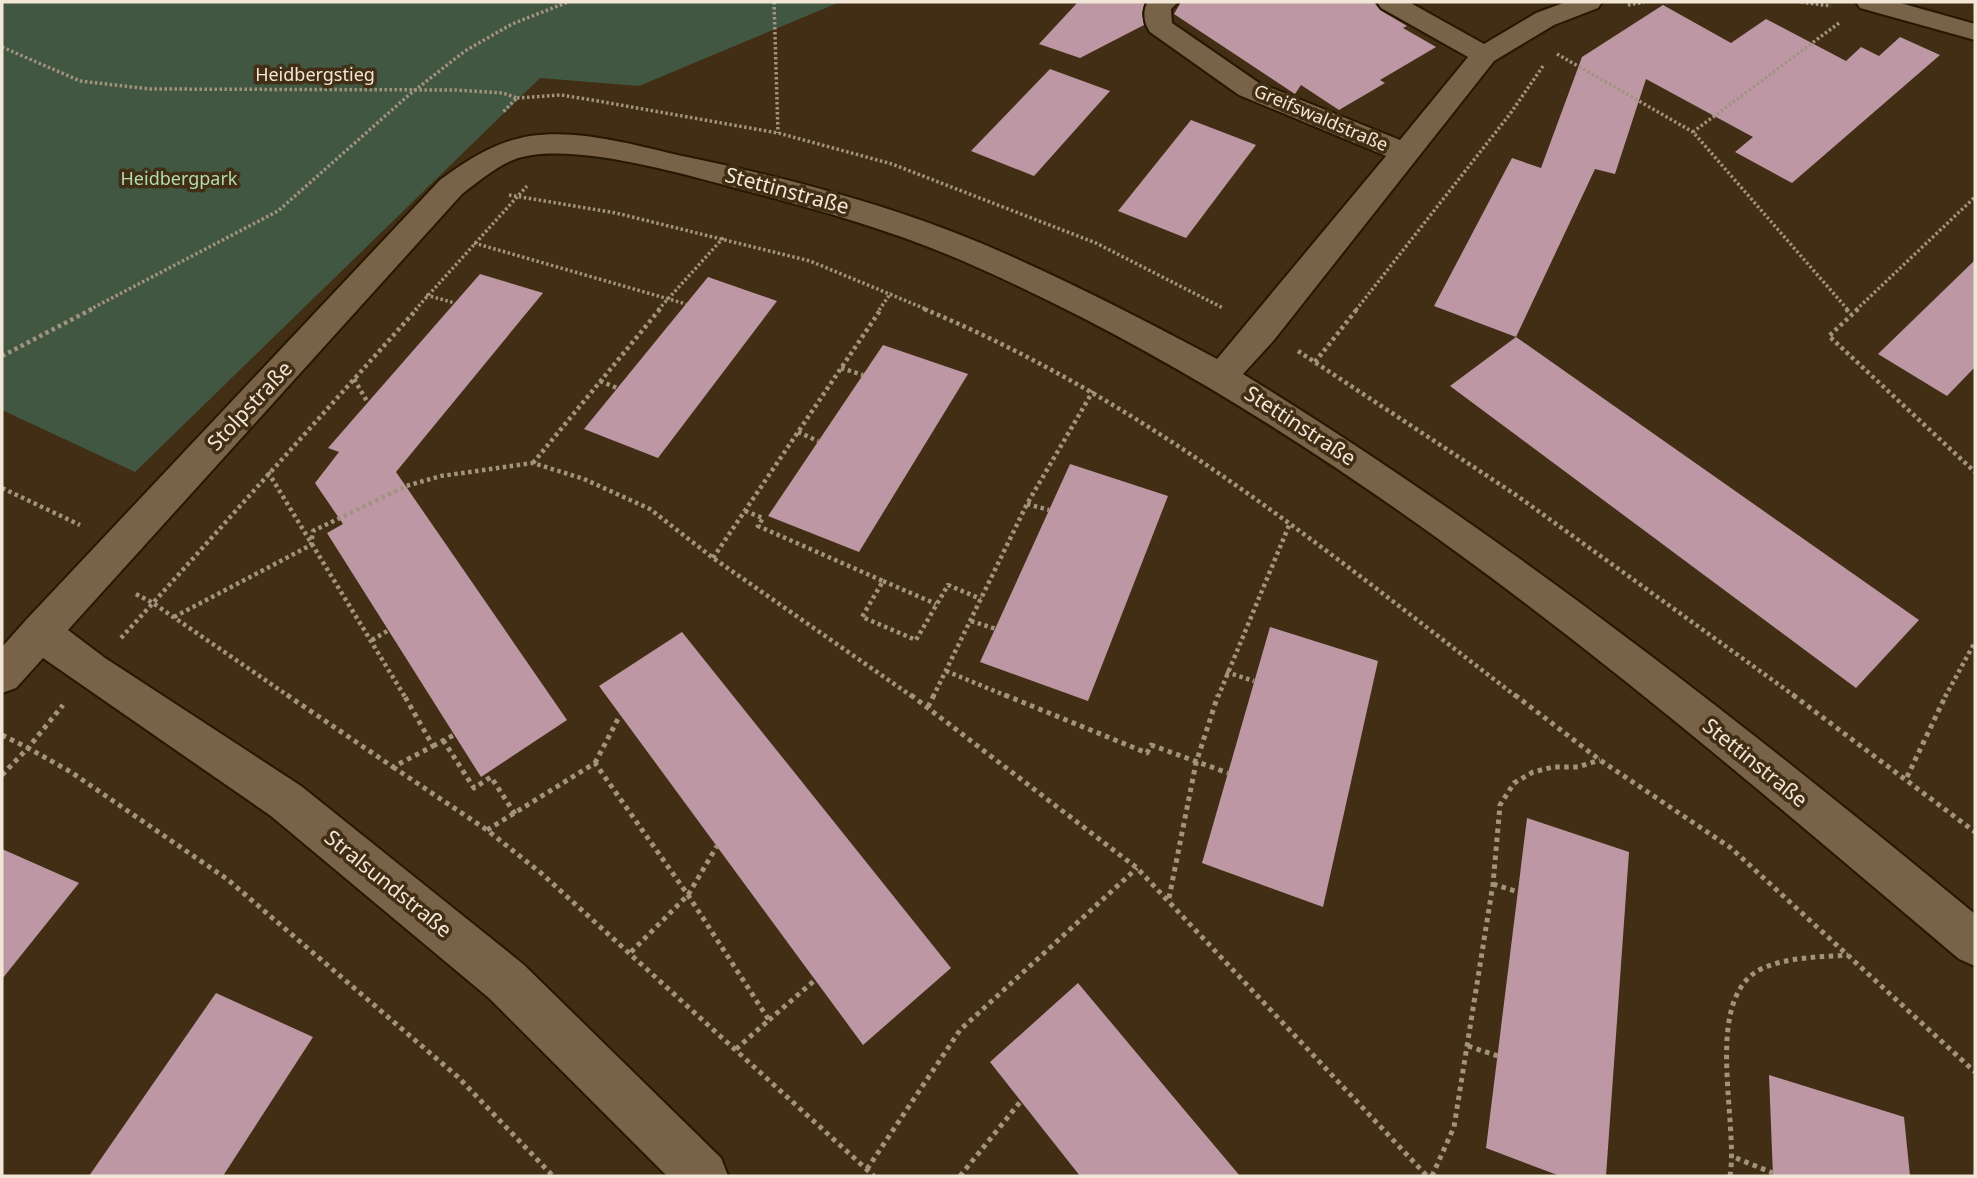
<svg xmlns="http://www.w3.org/2000/svg" width="1977" height="1178" font-family="'Noto Sans',sans-serif">
	<style>
		.green { fill: #415741 }
		.building { fill: #bd98a4 }
		.lines { fill: none; stroke-linecap: round; stroke-linejoin: round }
		.street-casing { stroke: #271600; stroke-width: 4 }
		.path-far2 { stroke: #a2937f; stroke-width: 3.5; stroke-dasharray: 2.5 2.5; stroke-linecap: butt }
		.path-far1 { stroke: #a2937f; stroke-width: 4.5; stroke-dasharray: 3.5 3.5; stroke-linecap: butt }
		.path { stroke: #a2937f; stroke-width: 5; stroke-dasharray: 4.5 4.5; stroke-linecap: butt }
		.street { fill: #786348; fill-rule: evenodd }
		.labels { text-anchor: middle; stroke-width: 7; stroke-linejoin: round; paint-order: stroke }
		.far-street-label { font-size: 18px; fill: #f2e6d7; stroke: #412e14 }
		.far-park-label { font-size: 18px; fill: #b1ddaf; stroke: #412e14 }
		.street-label { font-size: 21px; fill: #f2e6d7; stroke: #412e14 }
	</style>
	<rect width="100%" height="100%" fill="#412e14"/>
	<!-- green -->
	<path class="green" d="M 2,2 L 840,2 L 639,86 L 540,78 L 135,472 L 2,410 Z"/>
	<!-- building -->
	<g class="building">
		<path d="M 1078,2 L 1145,2 L 1142,13 L 1144,25 L 1080,58 L 1039,44 Z"/>
		<path d="M 1181,2 L 1374,2 L 1380,10 L 1407,26 L 1403,28 L 1436,47 L 1380,80 L 1385,83 L 1339,110 L 1301,85 L 1295,94 L 1174,14 Z"/>
		<path d="M 1663,5 L 1731,43 L 1766,19 L 1846,61 L 1861,47 L 1879,56 L 1900,37 L 1940,55 L 1792,183 L 1735,152 L 1753,137 L 1646,79 L 1615,174 L 1595,169 L 1516,337 L 1434,306 L 1512,158 L 1541,168 L 1582,57 Z"/>
		<path d="M 1050,69 L 1110,91 L 1034,176 L 971,151 Z"/>
		<path d="M 1191,120 L 1256,145 L 1186,238 L 1118,211 Z"/>
		<path d="M 1975,260 L 1975,367 L 1947,396 L 1878,354 Z"/>
		<path d="M 480,274 L 543,293 L 396,472 L 567,720 L 481,777 L 327,533 L 343,524 L 315,483 L 339,452 L 328,448 Z"/>
		<path d="M 708,277 L 777,301 L 658,458 L 584,429 Z"/>
		<path d="M 1516,337 L 1617,408 L 1919,620 L 1856,688 L 1450,386 Z"/>
		<path d="M 883,345 L 968,374 L 859,552 L 768,516 Z"/>
		<path d="M 1070,464 L 1168,496 L 1088,701 L 980,662 Z"/>
		<path d="M 1270,627 L 1378,661 L 1323,907 L 1202,863 Z"/>
		<path d="M 682,632 L 951,968 L 863,1045 L 599,686 Z"/>
		<path d="M 1527,818 L 1629,852 L 1606,1176 L 1560,1176 L 1486,1148 Z"/>
		<path d="M 2,849 L 79,883 L 2,979 Z"/>
		<path d="M 1078,983 L 1181,1106 L 1240,1176 L 1080,1176 L 990,1062 Z"/>
		<path d="M 216,993 L 313,1037 L 223,1176 L 89,1176 Z"/>
		<path d="M 1769,1075 L 1904,1117 L 1910,1176 L 1773,1176 Z"/>
	</g>
	<g class="lines">
		<!-- street casing -->
		<g class="street-casing">
			<g id="street">
				<path d="M 1148,2 L 1178,2 L 1171,9 L 1172,23 L 1259,83 L 1400,140 L 1468,57 L 1381,8 L 1377,2 L 1409,2 L 1484,44 L 1536,13 L 1566,2 L 1602,2 L 1598,8 L 1554,25 L 1494,61 L 1274,340 L 1243,374 C 1502,533 1741,721 1975,914 L 1975,966 L 1959,959 C 1650,698 1337,424 963,261 C 887,228 808,207 728,186 C 676,172 563,140 513,160 C 494,168 478,182 462,194 L 68,630 L 105,658 L 301,786 L 523,964 L 721,1158 L 728,1176 L 667,1176 L 489,998 L 271,816 L 43,658 L 16,688 L 2,693 L 2,647 L 26,620 L 440,180 C 469,159 495,142 530,136 C 580,129 634,145 682,156 C 784,177 887,204 983,244 C 1063,278 1140,318 1217,359 L 1386,156 L 1239,95 L 1150,32 C 1144,24 1142,10 1148,2 Z"/>
				<path d="M 1856,2 L 1897,2 L 1975,24 L 1975,40 L 1860,8 Z"/>
			</g>
		</g>
		<!-- path-far2 -->
		<g class="path-far2">
			<path d="M 774,2 L 778,133"/>
			<path d="M 1801,2 L 1831,6"/>
			<path d="M 1628,5 L 1644,2"/>
			<path d="M 1839,23 L 1693,132 L 1848,310"/>
			<path d="M 2,47 L 80,81 L 150,89 L 455,90 L 503,93 L 517,98 L 502,113"/>
			<path d="M 1557,54 L 1693,132"/>
			<path d="M 517,98 L 561,95 L 598,101 L 778,133 L 892,164 L 1096,243 L 1223,308"/>
			<path d="M 509,195 L 616,213 L 810,261 L 928,310"/>
			<path d="M 474,243 L 686,304"/>
			<path d="M 426,295 L 455,303"/>
			<path d="M 89,310 L 278,211 L 410,94 L 465,51 L 512,24 L 568,2"/>
			<path d="M 415,310 L 527,186"/>
			<path d="M 658,310 L 724,237"/>
			<path d="M 879,310 L 891,293"/>
			<path d="M 1356,310 L 1510,114 L 1543,66"/>
			<path d="M 1856,310 L 1975,197"/>
		</g>
		<!-- path-far1 -->
		<g class="path-far1">
			<path d="M 924,309 C 1145,400 1329,553 1517,697"/>
			<path d="M 1846,309 L 1850,313"/>
			<path d="M 1858,309 L 1829,336 L 1975,472"/>
			<path d="M 1298,351 L 1516,495 L 1796,697"/>
			<path d="M 2,356 L 92,309"/>
			<path d="M 1315,362 L 1357,309"/>
			<path d="M 841,368 L 863,375"/>
			<path d="M 354,379 L 368,403"/>
			<path d="M 600,381 L 617,388"/>
			<path d="M 798,432 L 818,441"/>
			<path d="M 533,463 L 660,309"/>
			<path d="M 268,472 L 405,697"/>
			<path d="M 2,488 L 80,525"/>
			<path d="M 1027,504 L 1049,510"/>
			<path d="M 745,511 L 763,518 L 758,526 L 883,581 L 862,617 L 916,640 L 948,585 L 981,599"/>
			<path d="M 713,558 L 881,309"/>
			<path d="M 883,581 L 936,604"/>
			<path d="M 136,594 L 153,603 L 417,309"/>
			<path d="M 174,617 L 311,545 L 313,531 L 406,486 L 441,476 L 533,463 L 584,479 L 650,509 L 713,558 L 913,697"/>
			<path d="M 971,621 L 996,629"/>
			<path d="M 121,638 L 153,603 L 290,697"/>
			<path d="M 372,640 L 389,630"/>
			<path d="M 946,671 L 1009,697"/>
			<path d="M 1226,672 L 1254,681"/>
			<path d="M 933,697 L 1027,504 L 1093,391"/>
			<path d="M 1218,697 L 1290,523"/>
			<path d="M 1945,697 L 1975,642"/>
		</g>
		<!-- path -->
		<g class="path">
			<path d="M 287,695 L 393,767 L 433,746 L 404,695"/>
			<path d="M 911,695 L 1137,868 L 1427,1176"/>
			<path d="M 1005,695 L 1147,753 L 1151,745 L 1228,773"/>
			<path d="M 1515,695 L 1600,760 L 1731,848 L 1975,1072"/>
			<path d="M 1793,695 L 1975,832"/>
			<path d="M 928,707 L 934,695"/>
			<path d="M 2,735 L 28,748 L 63,705"/>
			<path d="M 443,740 L 474,788 L 491,777 L 515,814"/>
			<path d="M 433,746 L 454,735"/>
			<path d="M 595,763 L 620,715"/>
			<path d="M 393,767 L 487,830 L 541,873 L 874,1176"/>
			<path d="M 2,775 L 28,748 L 71,772 L 227,879 L 458,1077 L 553,1176"/>
			<path d="M 1907,777 L 1946,695"/>
			<path d="M 487,830 L 595,763 L 688,895 L 769,1020 L 736,1049"/>
			<path d="M 1493,884 L 1518,892"/>
			<path d="M 1169,898 L 1196,763 L 1218,695"/>
			<path d="M 631,952 L 688,895 L 717,846"/>
			<path d="M 769,1020 L 815,980"/>
			<path d="M 1468,1046 L 1498,1056"/>
			<path d="M 1736,1158 L 1773,1173"/>
			<path d="M 867,1169 L 960,1030 L 1137,868"/>
			<path d="M 960,1176 L 1021,1101"/>
			<path d="M 1432,1176 L 1454,1127 L 1493,884 L 1500,805 L 1514,783 L 1533,772 L 1553,767 L 1578,767 L 1600,760"/>
			<path d="M 1730,1176 C 1739,1120 1701,996 1763,968 C 1789,957 1820,957 1848,955"/>
		</g>
		<!-- street -->
		<use href="#street" class="street"/>
	</g>
	<g class="labels">
		<!-- far-street labels -->
		<g class="far-street-label">
			<text x="315" y="81">Heidbergstieg</text>
			<text transform="translate(1321 118) rotate(23)" y="6">Greifswaldstraße</text>
		</g>
		<!-- far-park labels -->
		<g class="far-park-label">
			<text x="179" y="185">Heidbergpark</text>
		</g>
		<!-- street labels -->
		<g class="street-label">
			<text transform="translate(787 191) rotate(15)" y="7">Stettinstraße</text>
			<text transform="translate(250 406) rotate(-47)" y="7">Stolpstraße</text>
			<text transform="translate(1300 426) rotate(33)" y="7">Stettinstraße</text>
			<text transform="translate(1755 763) rotate(39)" y="7">Stettinstraße</text>
			<text transform="translate(388 884) rotate(39)" y="7">Stralsundstraße</text>
		</g>
	</g>
	<!-- border -->
	<rect width="1977" height="1178" fill="none" stroke="#f2e6d7" stroke-width="7"/>
</svg>
